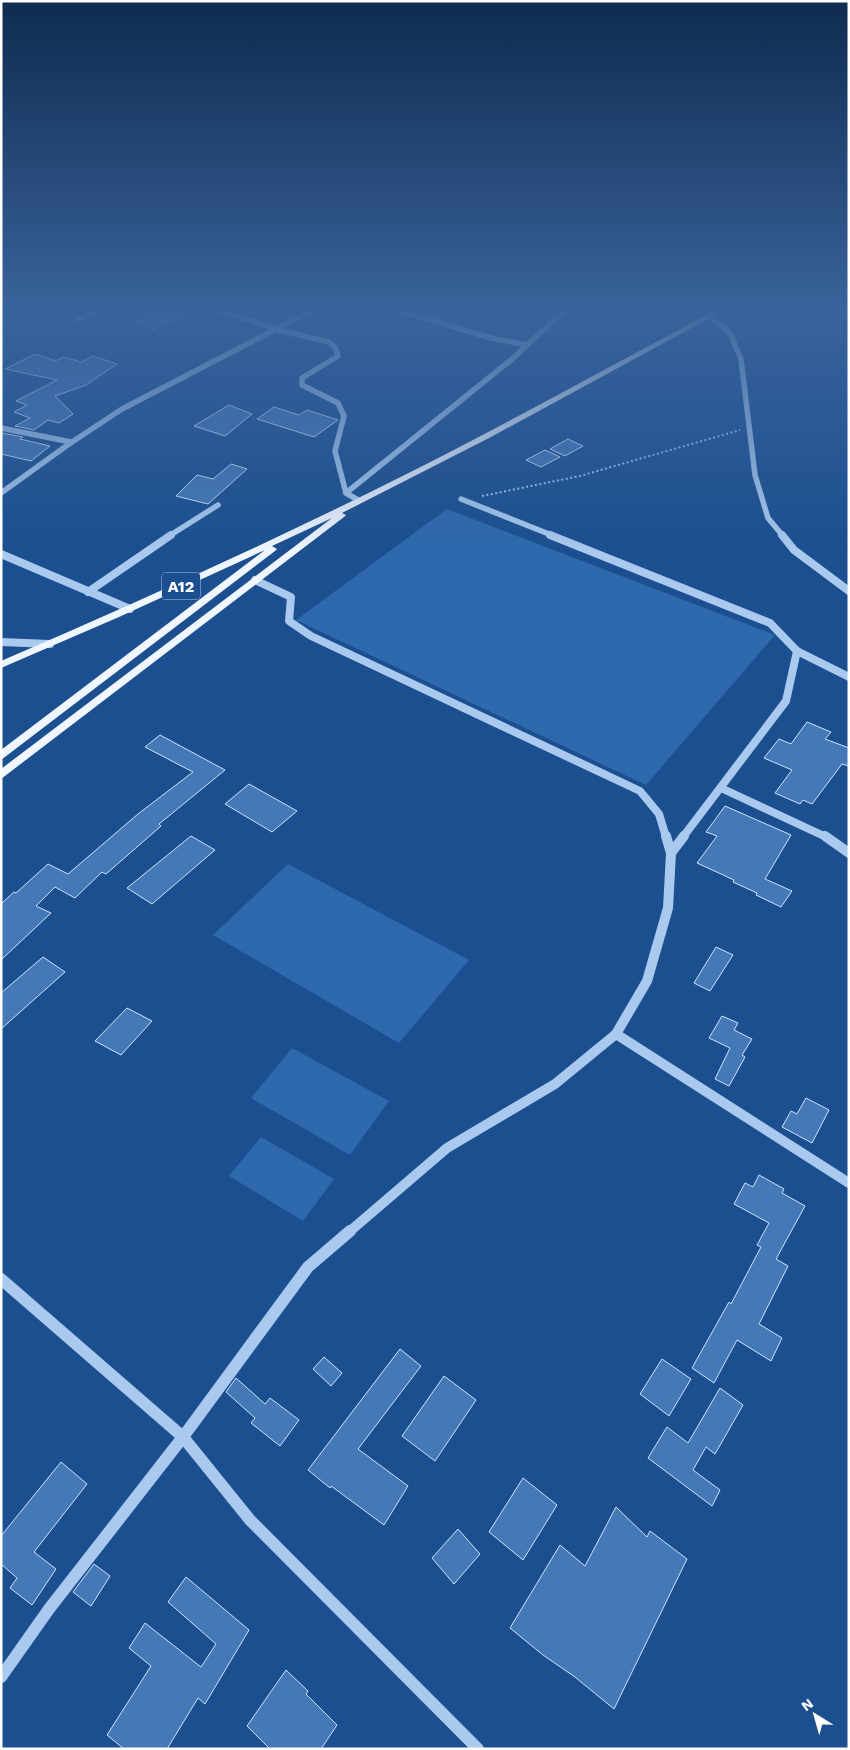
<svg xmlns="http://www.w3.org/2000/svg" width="850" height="1750" font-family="'Work Sans',sans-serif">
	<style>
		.green { fill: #2e69ad }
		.building { fill: #4478b7; stroke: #cfe3fa }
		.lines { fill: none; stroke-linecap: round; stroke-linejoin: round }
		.path { stroke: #a9c9ee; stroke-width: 2; stroke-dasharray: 2 2.5; stroke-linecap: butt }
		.minor-far3 { stroke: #a9c9ee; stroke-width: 5.5 }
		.minor-far2 { stroke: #a9c9ee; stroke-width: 8 }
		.minor-far1 { stroke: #a9c9ee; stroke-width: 10 }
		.minor { stroke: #a9c9ee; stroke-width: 12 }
		.major { fill: #f0f6ff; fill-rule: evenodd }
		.labels { text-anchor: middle; stroke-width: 4; stroke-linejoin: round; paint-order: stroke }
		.shield { fill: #1b4f8f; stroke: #bbcadd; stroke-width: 1 }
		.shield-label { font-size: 16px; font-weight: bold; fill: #fff }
	</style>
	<rect width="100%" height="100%" fill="#1b4f8f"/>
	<!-- green -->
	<g class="green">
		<path d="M 447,509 L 775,635 L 646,785 L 296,620 Z"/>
		<path d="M 288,864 L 469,960 L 399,1043 L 213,935 Z"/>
		<path d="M 292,1048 L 389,1101 L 350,1155 L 251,1098 Z"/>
		<path d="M 261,1137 L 334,1179 L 303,1221 L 229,1176 Z"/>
	</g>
	<!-- building -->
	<g class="building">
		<path d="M 168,306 L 199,307 L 154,329 L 135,322 Z"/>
		<path d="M 35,354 L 56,361 L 63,357 L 81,362 L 93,356 L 117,364 L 86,385 L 55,396 L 73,414 L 59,423 L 48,420 L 34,430 L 15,426 L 30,418 L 14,412 L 27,405 L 16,401 L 57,380 L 5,369 Z"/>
		<path d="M 229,405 L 252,414 L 225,436 L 194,426 Z"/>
		<path d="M 274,407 L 299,415 L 307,410 L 338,420 L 314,437 L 257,419 Z"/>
		<path d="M 2,433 L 23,437 L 20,439 L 50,446 L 31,461 L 1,454 Z"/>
		<path d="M 568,439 L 583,446 L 565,456 L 550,449 Z"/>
		<path d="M 545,450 L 560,457 L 541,467 L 526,460 Z"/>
		<path d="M 231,464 L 247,469 L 208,504 L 176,496 L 197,475 L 213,479 Z"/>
		<path d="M 807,722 L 831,732 L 825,739 L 849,748 L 849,766 L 842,764 L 812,804 L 803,800 L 800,804 L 775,793 L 792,770 L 764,758 L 779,739 L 791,744 Z"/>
		<path d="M 160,735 L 225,770 L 159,824 L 161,826 L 106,874 L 102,872 L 75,898 L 55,887 L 36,906 L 51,913 L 1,960 L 1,904 L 14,892 L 16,893 L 48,864 L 68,874 L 138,814 L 193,772 L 145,747 Z"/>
		<path d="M 249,784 L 297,811 L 272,832 L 225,804 Z"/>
		<path d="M 725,806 L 791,835 L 765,879 L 792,891 L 781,907 L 756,895 L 757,893 L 733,882 L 734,880 L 697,863 L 717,836 L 706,832 Z"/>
		<path d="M 191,836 L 215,850 L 152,904 L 127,888 Z"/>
		<path d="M 716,947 L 733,955 L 710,991 L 694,983 Z"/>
		<path d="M 43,957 L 65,972 L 1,1029 L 1,993 Z"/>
		<path d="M 127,1008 L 152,1021 L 121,1055 L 95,1041 Z"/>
		<path d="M 722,1016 L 738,1023 L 734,1030 L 752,1039 L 742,1055 L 745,1057 L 729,1086 L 715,1079 L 730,1048 L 709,1038 Z"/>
		<path d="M 806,1098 L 829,1110 L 812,1143 L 782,1127 L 791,1111 L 797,1114 Z"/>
		<path d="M 759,1175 L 784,1189 L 782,1193 L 805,1206 L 776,1259 L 788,1266 L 759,1324 L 782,1338 L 771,1361 L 737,1340 L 714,1383 L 692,1368 L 729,1302 L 731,1304 L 761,1247 L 757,1245 L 769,1223 L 734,1204 L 745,1183 L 753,1187 Z"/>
		<path d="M 400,1349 L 421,1366 L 358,1449 L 408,1486 L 384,1525 L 331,1486 L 330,1488 L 308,1470 Z"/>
		<path d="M 324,1357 L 342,1373 L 331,1386 L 313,1369 Z"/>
		<path d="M 662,1359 L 691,1379 L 669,1416 L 640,1394 Z"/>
		<path d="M 444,1376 L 476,1400 L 435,1461 L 402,1436 Z"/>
		<path d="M 236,1378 L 265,1404 L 270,1398 L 299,1420 L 280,1446 L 251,1423 L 255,1418 L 226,1392 Z"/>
		<path d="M 720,1388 L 743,1405 L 715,1454 L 706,1447 L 693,1470 L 720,1490 L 712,1506 L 648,1458 L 667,1427 L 688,1443 Z"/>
		<path d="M 61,1462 L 87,1484 L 34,1552 L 56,1569 L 32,1605 L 10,1588 L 17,1578 L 1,1564 L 1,1536 Z"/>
		<path d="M 523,1478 L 557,1505 L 523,1560 L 489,1532 Z"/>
		<path d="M 616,1507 L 647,1537 L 650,1531 L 687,1559 L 614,1709 L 575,1677 L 543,1655 L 510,1628 L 560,1545 L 585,1566 Z"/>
		<path d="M 458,1529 L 480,1554 L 454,1584 L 432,1558 Z"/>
		<path d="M 94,1564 L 110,1576 L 91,1606 L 73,1592 Z"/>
		<path d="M 186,1577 L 249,1630 L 205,1704 L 198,1698 L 167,1749 L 124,1749 L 107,1735 L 151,1666 L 129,1648 L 145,1623 L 201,1667 L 216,1644 L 168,1602 Z"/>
		<path d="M 286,1670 L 308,1691 L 306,1694 L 337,1725 L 321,1749 L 270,1749 L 247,1726 Z"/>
	</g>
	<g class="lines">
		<!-- path -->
		<path class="path" d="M 482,496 L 580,476 L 740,430"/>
		<!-- minor-far3 -->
		<g class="minor-far3">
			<path d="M 204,306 L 279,330 L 329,342 L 335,347 L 338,356 L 302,378 L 302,385 L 338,403 L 344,416 L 335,451 L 346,493"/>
			<path d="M 384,306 L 491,338 L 527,345"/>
			<path d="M 710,316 L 730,333 L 741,359 L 755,475 L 768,518 L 783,536"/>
			<path d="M 78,319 L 109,306"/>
			<path d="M 1,428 L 71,442"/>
			<path d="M 1,493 L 69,444 L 122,409 L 320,306"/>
			<path d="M 461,499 L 554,536"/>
			<path d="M 358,500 L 346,493 L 511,360 L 553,321 L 574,306"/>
			<path d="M 169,536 L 218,505"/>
		</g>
		<!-- minor-far2 -->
		<g class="minor-far2">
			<path d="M 550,535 L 770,623 L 797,651 L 849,677"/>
			<path d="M 782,535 L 794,550 L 849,591"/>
			<path d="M 1,554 L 130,609"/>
			<path d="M 255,580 L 291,597 L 289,621 L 311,636 L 640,791 L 659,814 L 666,837"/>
			<path d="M 88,592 L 171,535"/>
			<path d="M 1,642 L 50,644"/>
			<path d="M 721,788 L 826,837"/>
			<path d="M 683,837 L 786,701 L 797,651"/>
		</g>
		<!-- minor-far1 -->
		<g class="minor-far1">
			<path d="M 825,836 L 849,853"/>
			<path d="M 671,853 L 684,836"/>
			<path d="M 616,1034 L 849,1183"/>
			<path d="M 349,1232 L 447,1148 L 555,1084 L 616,1034 L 647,981 L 668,908 L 671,853 L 666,836"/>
		</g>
		<!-- minor -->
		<g class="minor">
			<path d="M 1,1279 L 183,1437 L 250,1520 L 478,1749"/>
			<path d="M 1,1677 L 49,1609 L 183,1437 L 308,1267 L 350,1231"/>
		</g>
		<!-- major -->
		<path class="major" d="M 723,306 L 732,306 L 489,438 L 342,513 L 346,515 L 344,517 L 1,779 L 1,769 L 332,518 L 272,546 L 277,549 L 275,551 L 1,760 L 1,750 L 265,550 L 119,617 L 1,668 L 1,661 C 152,596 302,528 448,453 C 541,405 631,355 723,306 Z"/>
	</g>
	<!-- sky -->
	<linearGradient id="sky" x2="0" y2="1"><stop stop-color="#0f2b4f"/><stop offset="0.56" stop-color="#39639b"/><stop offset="1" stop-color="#39639b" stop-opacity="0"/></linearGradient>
	<rect width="850" height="551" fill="url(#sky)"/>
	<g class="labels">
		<!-- shield labels -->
		<rect class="shield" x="162" y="572.5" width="38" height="27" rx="4"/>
		<g class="shield-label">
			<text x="181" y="592">A12</text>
		</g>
	</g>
	<!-- border -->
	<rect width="850" height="1750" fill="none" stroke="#ffffff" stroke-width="5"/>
	<!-- north arrow -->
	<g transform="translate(815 1715) rotate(323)" stroke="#1b4f8f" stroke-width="4" paint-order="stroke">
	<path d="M0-4L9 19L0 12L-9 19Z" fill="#ffffff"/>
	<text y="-8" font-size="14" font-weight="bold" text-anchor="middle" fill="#ffffff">N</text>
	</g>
</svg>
